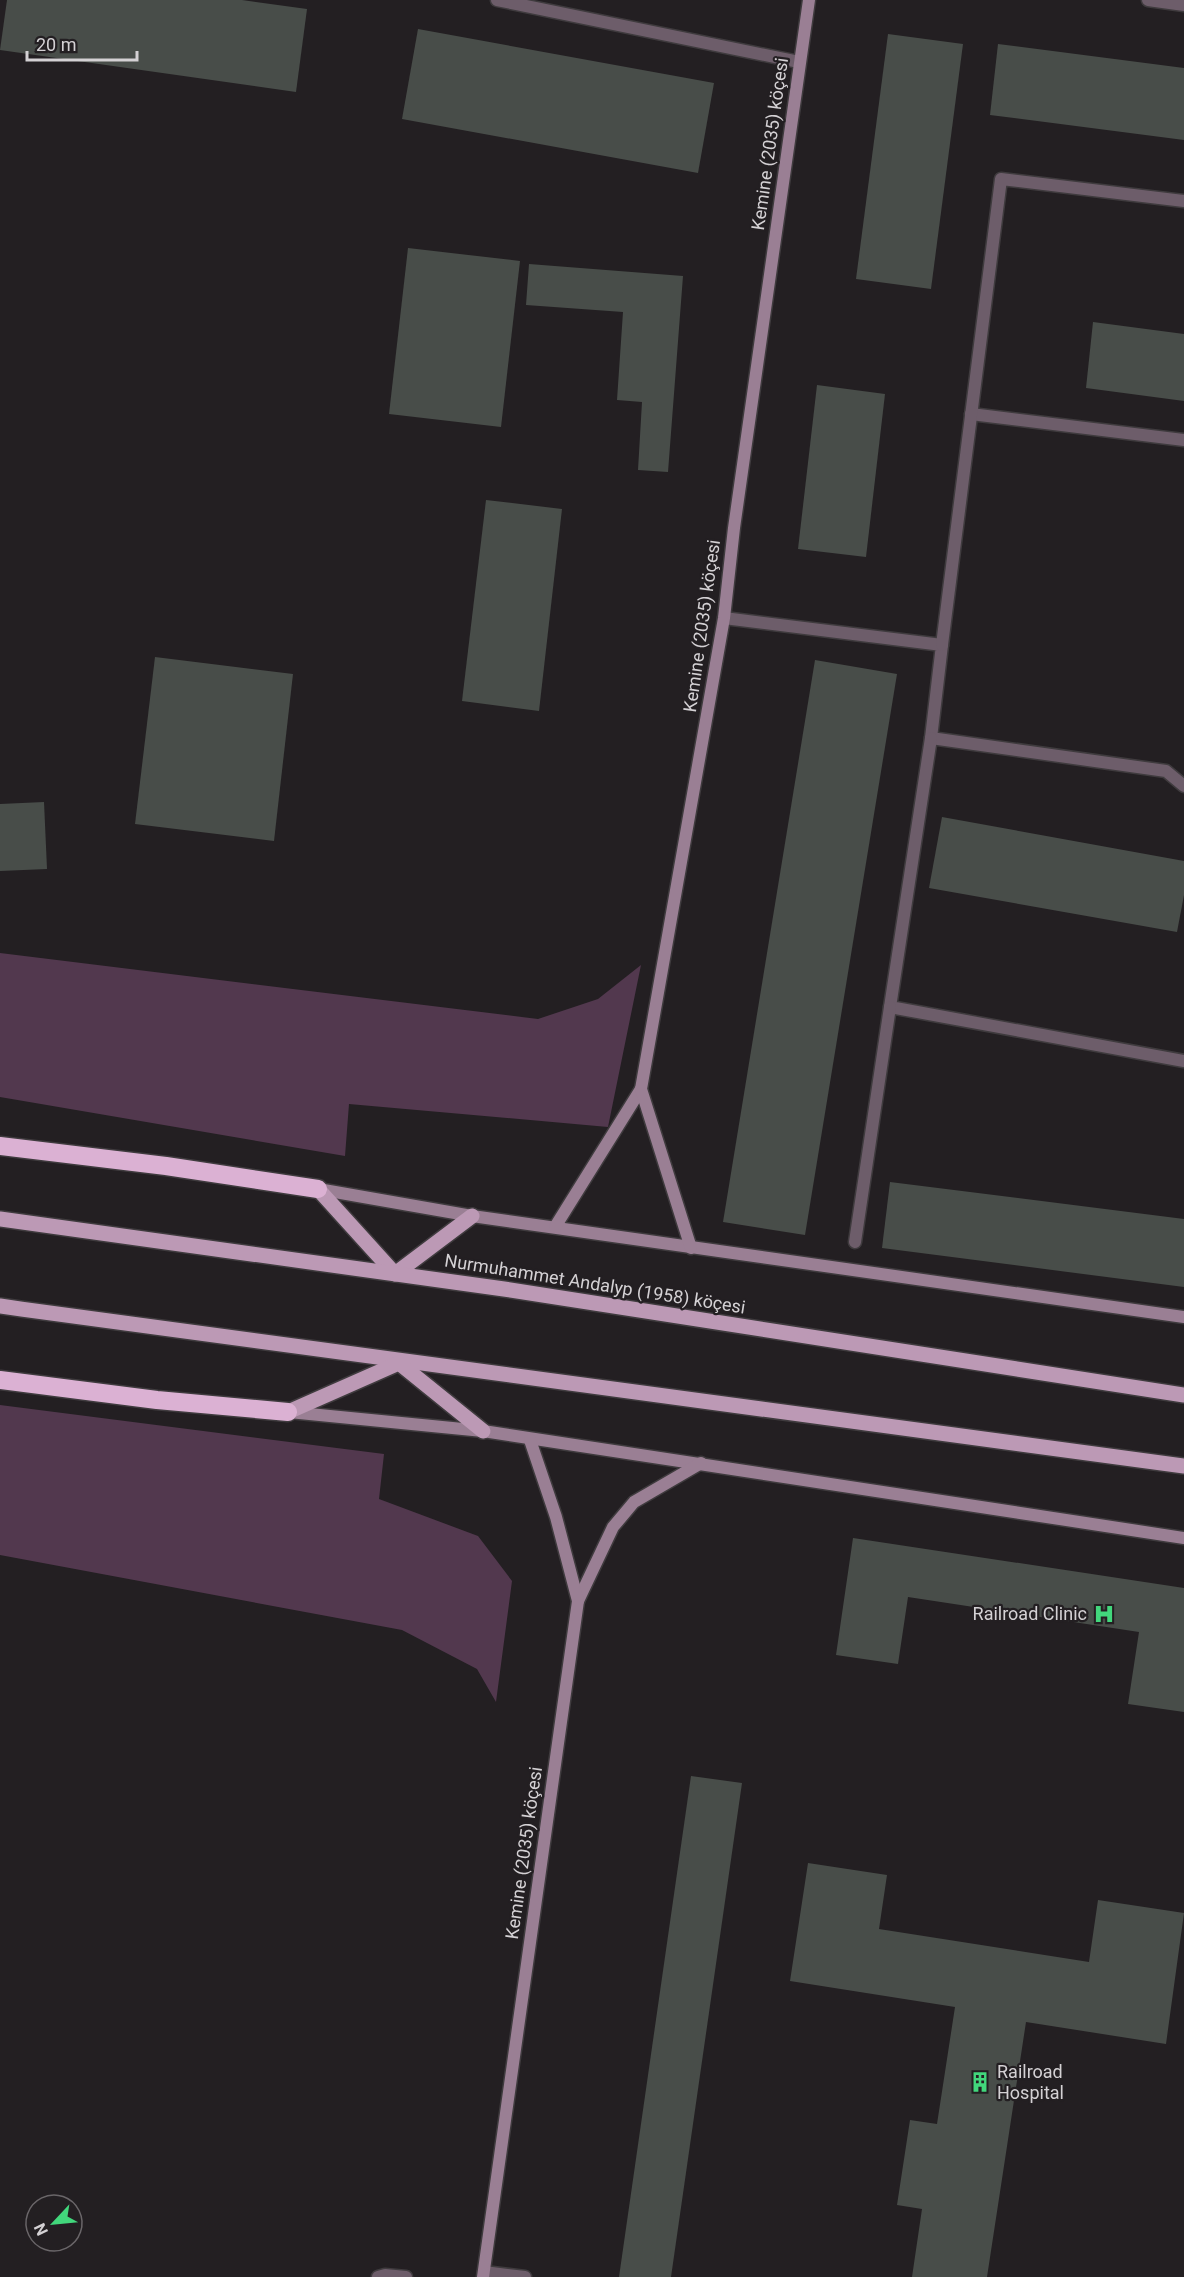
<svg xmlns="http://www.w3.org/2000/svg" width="1184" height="2277" font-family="Roboto,sans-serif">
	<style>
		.green { fill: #52384e }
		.building { fill: #484d49 }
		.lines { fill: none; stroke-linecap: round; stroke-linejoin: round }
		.lane-casing { stroke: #3f3b3e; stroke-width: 15 }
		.street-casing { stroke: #3f3b3e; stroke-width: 15 }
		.secondary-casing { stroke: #3f3b3e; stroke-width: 15 }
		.primary-casing { stroke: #3f3b3e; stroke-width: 18 }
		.highway-casing { stroke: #3f3b3e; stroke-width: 21 }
		.lane { stroke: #6d5d6a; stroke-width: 12 }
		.street { stroke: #6d5d6a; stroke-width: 12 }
		.secondary { stroke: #9a7f94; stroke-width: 12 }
		.primary { stroke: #bc99b5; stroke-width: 15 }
		.highway { stroke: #dbb1d3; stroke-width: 18 }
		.labels { text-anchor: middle; stroke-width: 4.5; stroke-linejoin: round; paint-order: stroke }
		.street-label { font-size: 18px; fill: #d4d1d4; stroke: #231f22 }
		.poi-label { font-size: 18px; fill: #d4d1d4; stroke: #231f22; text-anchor: end }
	</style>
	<rect width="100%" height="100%" fill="#231f22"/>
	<!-- green -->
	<g class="green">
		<path d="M 0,953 L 538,1019 L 598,999 L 641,965 L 608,1127 L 349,1104 L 345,1156 L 0,1097 Z"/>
		<path d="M 0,1405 L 384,1454 L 379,1499 L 478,1536 L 512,1581 L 496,1702 L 477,1669 L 402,1630 L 0,1555 Z"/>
	</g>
	<!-- building -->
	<g class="building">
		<path d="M 7,0 L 242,0 L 307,9 L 296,92 L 0,50 Z"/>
		<path d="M 418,29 L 714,83 L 698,173 L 402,119 Z"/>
		<path d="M 888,34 L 963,44 L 931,289 L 856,279 Z"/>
		<path d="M 998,44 L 1184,68 L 1184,140 L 990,115 Z"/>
		<path d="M 408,248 L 520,261 L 501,427 L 389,414 Z"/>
		<path d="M 529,264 L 683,276 L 668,472 L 638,470 L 642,402 L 617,400 L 623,312 L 526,305 Z"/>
		<path d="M 1093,322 L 1184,334 L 1184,401 L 1086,388 Z"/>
		<path d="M 817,385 L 885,394 L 866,557 L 798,549 Z"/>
		<path d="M 486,500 L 562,509 L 539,711 L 462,701 Z"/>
		<path d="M 155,657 L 293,674 L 274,841 L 135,824 Z"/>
		<path d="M 815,660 L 897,674 L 805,1235 L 723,1222 Z"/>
		<path d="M 44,802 L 47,869 L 0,871 L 0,804 Z"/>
		<path d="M 942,817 L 1184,861 L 1184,895 L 1177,932 L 929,888 Z"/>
		<path d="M 890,1182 L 1184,1219 L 1184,1287 L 882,1248 Z"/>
		<path d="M 853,1538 L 1184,1588 L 1184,1712 L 1128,1704 L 1139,1632 L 908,1597 L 898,1664 L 836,1655 Z"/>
		<path d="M 691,1776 L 742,1783 L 671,2277 L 619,2277 Z"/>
		<path d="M 808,1863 L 887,1875 L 879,1929 L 1089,1962 L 1098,1900 L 1184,1913 L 1166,2044 L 1026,2022 L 987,2277 L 912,2277 L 922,2209 L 897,2205 L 910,2120 L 937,2124 L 955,2007 L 790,1981 Z"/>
	</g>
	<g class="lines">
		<!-- lane casing -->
		<g class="lane-casing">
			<g id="lane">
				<path d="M 971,414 L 1184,440"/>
				<path d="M 724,618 L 942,645 L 931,738 L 1166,771 L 1184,786"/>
				<path d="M 942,645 L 1001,179 L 1184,201"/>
				<path d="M 931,738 L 890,1007 L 1184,1061"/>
				<path d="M 855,1242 L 890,1007"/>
				<path d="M 484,2272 L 525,2277"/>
				<path d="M 378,2277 L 385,2275 L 406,2277"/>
			</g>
		</g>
		<!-- street casing -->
		<g class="street-casing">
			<g id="street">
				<path d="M 497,0 L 799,62"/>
				<path d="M 1148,0 L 1184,5"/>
			</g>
		</g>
		<!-- secondary casing -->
		<g class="secondary-casing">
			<g id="secondary">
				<path d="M 318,1189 L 472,1216 L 1184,1317"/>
				<path d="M 555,1227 L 641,1089"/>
				<path d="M 691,1248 L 641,1089 L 724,618 L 734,528 L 809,0"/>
				<path d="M 289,1412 L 483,1431 L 1184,1538"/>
				<path d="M 578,1601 L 613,1527 L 634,1502 L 701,1463"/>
				<path d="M 483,2277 L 578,1601 L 556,1517 L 530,1440"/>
			</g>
		</g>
		<!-- primary casing -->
		<g class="primary-casing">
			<g id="primary">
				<path d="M 318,1189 L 395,1274 L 472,1216"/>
				<path d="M 0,1219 L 504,1289 L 1184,1395"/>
				<path d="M 0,1306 C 394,1363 789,1413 1184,1466"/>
				<path d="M 288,1412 L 399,1363 L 483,1431"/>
			</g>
		</g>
		<!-- highway casing -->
		<g class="highway-casing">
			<g id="highway">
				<path d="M 0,1146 L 166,1166 L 318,1189"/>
				<path d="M 0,1380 L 157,1400 L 288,1412"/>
			</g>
		</g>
		<!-- lane -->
		<use href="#lane" class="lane"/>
		<!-- street -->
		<use href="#street" class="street"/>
		<!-- secondary -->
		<use href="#secondary" class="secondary"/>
		<!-- primary -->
		<use href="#primary" class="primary"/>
		<!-- highway -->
		<use href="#highway" class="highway"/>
	</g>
	<!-- icons -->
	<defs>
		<g id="hospital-bare" transform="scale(1.62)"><path d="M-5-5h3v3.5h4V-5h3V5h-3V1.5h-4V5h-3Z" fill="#42d77c" stroke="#231f22" stroke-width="2.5" paint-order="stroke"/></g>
		<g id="building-bare" transform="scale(1.62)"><path d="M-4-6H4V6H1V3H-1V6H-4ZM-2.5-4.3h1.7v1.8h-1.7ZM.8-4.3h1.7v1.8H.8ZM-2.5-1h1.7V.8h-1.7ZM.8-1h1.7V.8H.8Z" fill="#42d77c" stroke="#231f22" stroke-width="2.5" paint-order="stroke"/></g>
	</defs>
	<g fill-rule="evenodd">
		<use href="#hospital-bare" x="1104" y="1614"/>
		<use href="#building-bare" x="980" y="2082"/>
	</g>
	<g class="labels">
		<!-- street labels -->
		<g class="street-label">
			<text transform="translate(770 144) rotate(-82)" y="6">Kemine (2035) köçesi</text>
			<text transform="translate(702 626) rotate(-82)" y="6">Kemine (2035) köçesi</text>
			<text transform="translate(595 1284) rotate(9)" y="6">Nurmuhammet Andalyp (1958) köçesi</text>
			<text transform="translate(524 1853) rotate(-82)" y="6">Kemine (2035) köçesi</text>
		</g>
		<!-- poi labels -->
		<g class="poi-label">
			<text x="1087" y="1620">Railroad Clinic</text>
			<text x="997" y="2078" text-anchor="start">Railroad<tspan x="997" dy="21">Hospital</tspan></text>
		</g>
	</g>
	<!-- north arrow -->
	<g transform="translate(54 2223) rotate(244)"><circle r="28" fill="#231f22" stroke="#6a6669" stroke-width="1.5"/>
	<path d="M0-4.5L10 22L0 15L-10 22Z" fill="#42d77c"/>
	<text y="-9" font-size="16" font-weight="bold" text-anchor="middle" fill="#d4d1d4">N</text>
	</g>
	<!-- scale -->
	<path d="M27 51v9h110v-9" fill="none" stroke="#d4d1d4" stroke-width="3"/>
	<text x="36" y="51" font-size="18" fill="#d4d1d4" stroke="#231f22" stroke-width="4.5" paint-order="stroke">20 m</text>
</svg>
